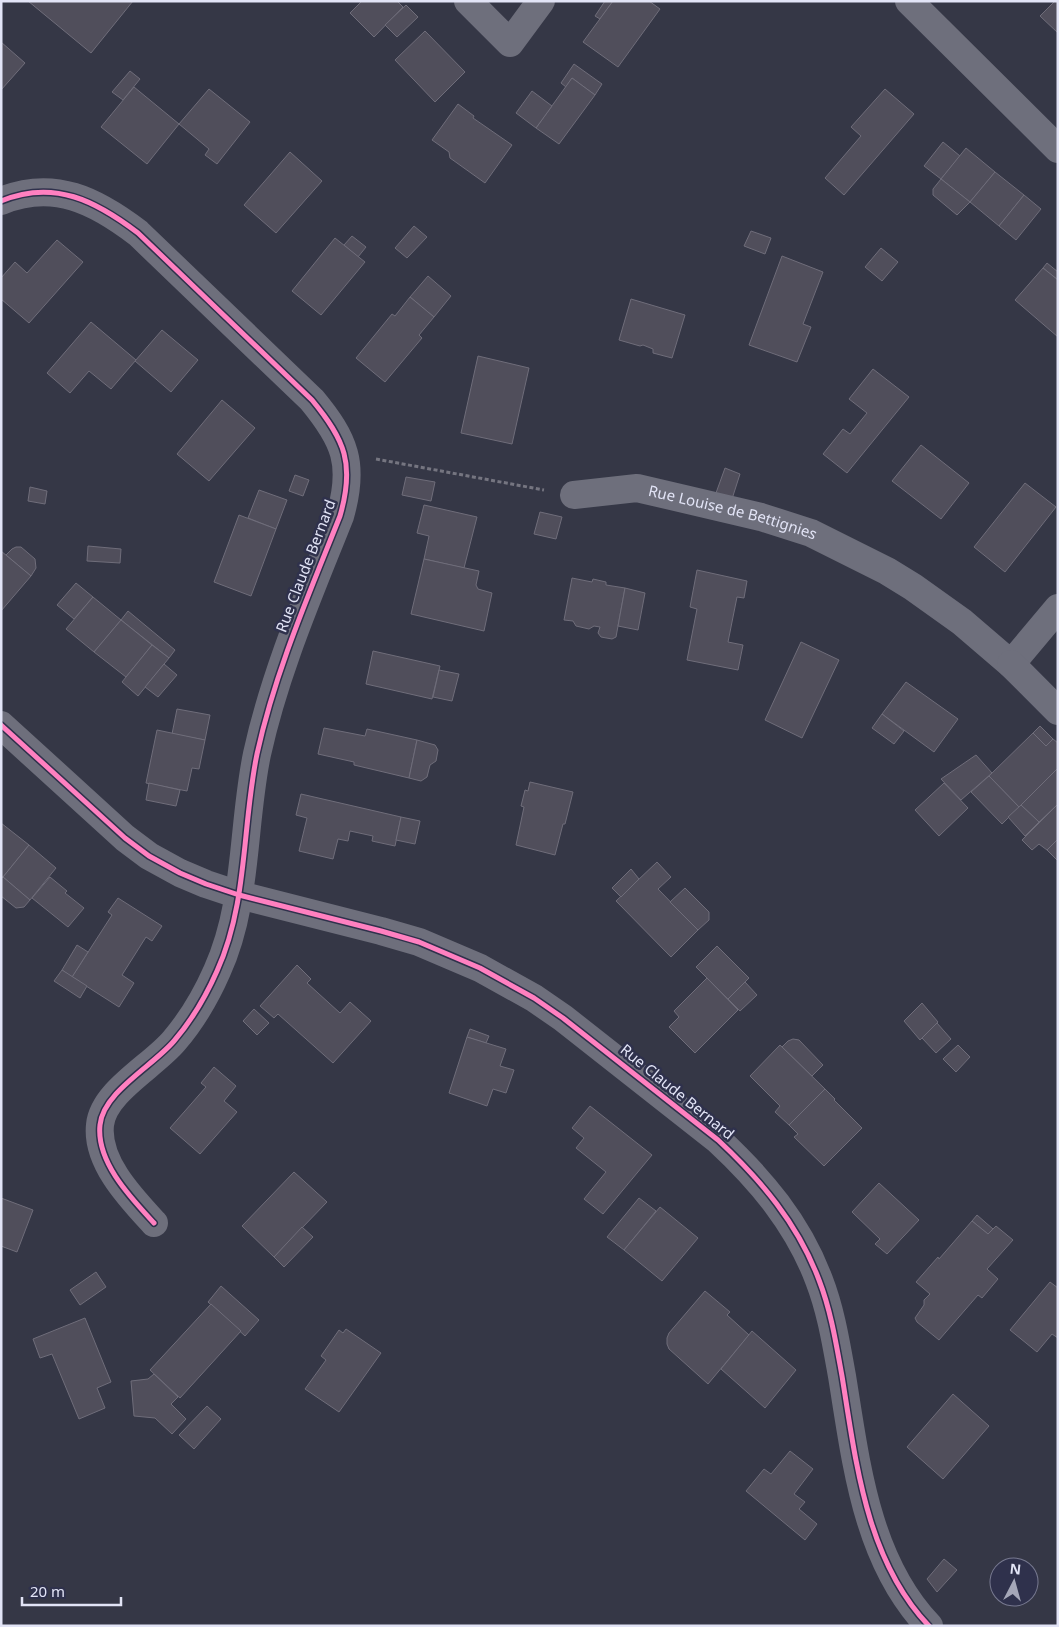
<svg xmlns="http://www.w3.org/2000/svg" width="1059" height="1627" font-family="'Noto Sans',sans-serif">
	<style>
		.building { fill: #504e5b; stroke: #6f6d7a }
		.lines { fill: none; stroke-linecap: round; stroke-linejoin: round }
		.path { stroke: #757580; stroke-width: 3; stroke-dasharray: 4 2.5; stroke-linecap: butt }
		.street { stroke: #6e6f7c; stroke-width: 28 }
		.cycleway-casing { stroke: #2f314c; stroke-width: 8 }
		.cycleway { stroke: #ff80c0; stroke-width: 5 }
		.labels { text-anchor: middle; stroke-width: 5; stroke-linejoin: round; paint-order: stroke }
		.street-label { font-size: 15px; fill: #e2e4f6; stroke: #2f314c }
	</style>
	<rect width="100%" height="100%" fill="#353746"/>
	<!-- building -->
	<g class="building">
		<path d="M 28,1 L 133,1 L 91,53 Z"/>
		<path d="M 362,1 L 397,1 L 403,7 L 374,37 L 350,13 Z"/>
		<path d="M 605,1 L 613,1 L 600,19 L 595,16 Z"/>
		<path d="M 613,1 L 649,1 L 660,9 L 618,67 L 583,42 Z"/>
		<path d="M 1055,1 L 1058,1 L 1058,33 L 1040,16 Z"/>
		<path d="M 406,5 L 418,17 L 397,37 L 385,25 Z"/>
		<path d="M 425,31 L 465,72 L 435,102 L 395,60 Z"/>
		<path d="M 1,42 L 25,63 L 1,90 Z"/>
		<path d="M 574,64 L 602,84 L 595,95 L 572,78 L 566,87 L 561,83 Z"/>
		<path d="M 130,71 L 140,79 L 123,100 L 112,92 Z"/>
		<path d="M 572,78 L 595,95 L 559,144 L 536,128 Z"/>
		<path d="M 134,87 L 179,124 L 147,164 L 101,127 Z"/>
		<path d="M 209,89 L 250,122 L 217,164 L 205,155 L 209,149 L 179,124 Z"/>
		<path d="M 885,89 L 914,114 L 844,195 L 825,178 L 861,136 L 851,127 Z"/>
		<path d="M 532,91 L 552,106 L 536,128 L 516,113 Z"/>
		<path d="M 458,104 L 474,116 L 473,118 L 512,145 L 485,183 L 450,158 L 449,152 L 432,140 Z"/>
		<path d="M 943,142 L 960,156 L 941,179 L 924,166 Z"/>
		<path d="M 966,148 L 995,172 L 970,202 L 941,179 Z"/>
		<path d="M 290,152 L 322,181 L 276,233 L 244,205 Z"/>
		<path d="M 995,172 L 1024,195 L 999,226 L 970,202 Z"/>
		<path d="M 941,179 L 970,202 L 957,215 L 933,195 L 933,189 Z"/>
		<path d="M 1024,195 L 1041,209 L 1016,240 L 999,226 Z"/>
		<path d="M 414,226 L 427,237 L 407,258 L 395,248 Z"/>
		<path d="M 751,231 L 771,238 L 765,254 L 744,246 Z"/>
		<path d="M 352,236 L 366,247 L 358,257 L 344,245 Z"/>
		<path d="M 335,238 L 365,262 L 321,315 L 292,291 Z"/>
		<path d="M 57,240 L 83,262 L 29,323 L 1,299 L 1,278 L 15,262 L 27,273 Z"/>
		<path d="M 881,248 L 898,262 L 882,281 L 865,267 Z"/>
		<path d="M 782,256 L 823,272 L 803,324 L 811,327 L 797,362 L 749,345 Z"/>
		<path d="M 1047,263 L 1058,272 L 1058,280 L 1043,268 Z"/>
		<path d="M 1043,268 L 1058,280 L 1058,337 L 1015,300 Z"/>
		<path d="M 428,276 L 451,296 L 434,317 L 410,297 Z"/>
		<path d="M 410,297 L 434,317 L 419,335 L 422,338 L 385,382 L 356,358 L 392,314 L 395,316 Z"/>
		<path d="M 631,299 L 685,315 L 672,358 L 653,353 L 653,349 L 643,345 L 640,346 L 619,340 Z"/>
		<path d="M 91,322 L 136,360 L 111,389 L 89,371 L 70,393 L 47,373 Z"/>
		<path d="M 162,330 L 198,360 L 171,392 L 135,361 Z"/>
		<path d="M 478,356 L 529,368 L 512,444 L 461,433 Z"/>
		<path d="M 873,369 L 909,397 L 847,473 L 823,454 L 843,429 L 850,434 L 867,413 L 849,399 Z"/>
		<path d="M 222,400 L 255,428 L 209,481 L 177,454 Z"/>
		<path d="M 921,445 L 969,483 L 941,519 L 892,481 Z"/>
		<path d="M 725,468 L 740,474 L 732,499 L 716,493 Z"/>
		<path d="M 295,475 L 309,480 L 303,496 L 289,491 Z"/>
		<path d="M 406,477 L 435,482 L 431,501 L 402,495 Z"/>
		<path d="M 1025,483 L 1056,507 L 1005,572 L 974,547 Z"/>
		<path d="M 30,487 L 47,491 L 45,504 L 28,501 Z"/>
		<path d="M 259,490 L 287,500 L 276,529 L 248,518 Z"/>
		<path d="M 424,505 L 477,517 L 464,568 L 424,559 L 429,536 L 417,533 Z"/>
		<path d="M 540,512 L 562,517 L 556,539 L 534,534 Z"/>
		<path d="M 239,515 L 276,529 L 251,596 L 214,582 Z"/>
		<path d="M 88,546 L 121,549 L 120,563 L 87,561 Z"/>
		<path d="M 16,547 L 21,547 L 35,559 L 36,568 L 31,576 L 6,555 L 12,549 Z"/>
		<path d="M 1,551 L 31,576 L 1,611 Z"/>
		<path d="M 424,559 L 479,571 L 476,585 L 478,589 L 492,593 L 484,631 L 411,614 Z"/>
		<path d="M 697,570 L 747,581 L 744,598 L 737,597 L 728,642 L 743,645 L 738,670 L 687,660 L 697,609 L 690,607 Z"/>
		<path d="M 572,578 L 592,582 L 593,579 L 606,582 L 606,585 L 625,588 L 616,637 L 612,639 L 601,637 L 598,633 L 600,627 L 594,626 L 589,629 L 576,626 L 573,621 L 564,620 Z"/>
		<path d="M 76,583 L 93,597 L 74,619 L 57,605 Z"/>
		<path d="M 625,588 L 645,593 L 638,630 L 618,626 Z"/>
		<path d="M 93,597 L 121,620 L 94,652 L 66,629 Z"/>
		<path d="M 128,611 L 175,650 L 169,658 L 121,620 Z"/>
		<path d="M 121,620 L 152,645 L 126,677 L 94,652 Z"/>
		<path d="M 801,642 L 839,660 L 802,738 L 765,720 Z"/>
		<path d="M 152,645 L 169,658 L 138,696 L 122,682 Z"/>
		<path d="M 373,651 L 440,666 L 432,699 L 366,684 Z"/>
		<path d="M 164,664 L 177,675 L 158,697 L 145,687 Z"/>
		<path d="M 439,670 L 459,674 L 452,701 L 433,697 Z"/>
		<path d="M 906,682 L 958,719 L 934,752 L 882,714 Z"/>
		<path d="M 177,709 L 210,715 L 205,740 L 172,734 Z"/>
		<path d="M 882,714 L 904,731 L 894,744 L 872,728 Z"/>
		<path d="M 1040,726 L 1053,739 L 1046,746 L 1033,733 Z"/>
		<path d="M 324,728 L 365,736 L 367,729 L 417,740 L 409,778 L 354,765 L 354,762 L 318,754 Z"/>
		<path d="M 157,730 L 205,740 L 199,769 L 192,768 L 187,791 L 146,783 Z"/>
		<path d="M 1033,733 L 1046,746 L 1053,739 L 1058,743 L 1058,768 L 1019,807 L 989,776 Z"/>
		<path d="M 417,740 L 435,745 L 438,750 L 436,761 L 430,765 L 427,777 L 421,781 L 409,778 Z"/>
		<path d="M 976,755 L 992,773 L 961,800 L 941,779 Z"/>
		<path d="M 1058,768 L 1058,804 L 1039,822 L 1021,805 Z"/>
		<path d="M 989,776 L 1019,807 L 1002,824 L 971,792 Z"/>
		<path d="M 530,782 L 573,792 L 565,824 L 563,824 L 555,855 L 516,845 L 524,807 L 521,806 L 525,790 L 528,791 Z"/>
		<path d="M 149,783 L 180,790 L 176,806 L 146,800 Z"/>
		<path d="M 944,783 L 968,808 L 939,836 L 915,810 Z"/>
		<path d="M 301,794 L 401,817 L 395,846 L 372,841 L 373,836 L 350,831 L 348,841 L 338,839 L 333,859 L 299,851 L 307,818 L 296,815 Z"/>
		<path d="M 1058,804 L 1058,839 L 1047,850 L 1039,844 L 1032,850 L 1022,840 Z"/>
		<path d="M 1021,805 L 1039,822 L 1025,836 L 1008,817 Z"/>
		<path d="M 401,817 L 420,821 L 415,844 L 396,840 Z"/>
		<path d="M 1,823 L 29,845 L 3,877 L 1,876 Z"/>
		<path d="M 1058,839 L 1058,861 L 1047,850 Z"/>
		<path d="M 29,845 L 56,868 L 30,900 L 3,877 Z"/>
		<path d="M 657,862 L 671,877 L 658,889 L 698,930 L 671,957 L 616,901 Z"/>
		<path d="M 631,869 L 639,879 L 621,897 L 612,888 Z"/>
		<path d="M 3,877 L 30,900 L 24,907 L 16,908 L 1,896 L 1,879 Z"/>
		<path d="M 50,877 L 67,891 L 65,893 L 84,908 L 68,927 L 32,898 Z"/>
		<path d="M 685,888 L 709,912 L 709,920 L 698,930 L 670,902 Z"/>
		<path d="M 118,898 L 162,926 L 152,941 L 146,937 L 122,975 L 134,983 L 119,1007 L 72,977 L 112,915 L 108,912 Z"/>
		<path d="M 77,945 L 88,952 L 72,977 L 62,970 Z"/>
		<path d="M 717,946 L 749,978 L 728,999 L 696,967 Z"/>
		<path d="M 297,965 L 311,979 L 307,983 L 340,1013 L 350,1002 L 371,1021 L 333,1063 L 278,1014 L 274,1018 L 260,1006 Z"/>
		<path d="M 62,970 L 87,986 L 80,998 L 54,981 Z"/>
		<path d="M 707,978 L 738,1010 L 695,1053 L 669,1027 L 679,1017 L 674,1011 Z"/>
		<path d="M 745,982 L 757,995 L 740,1011 L 728,999 Z"/>
		<path d="M 922,1003 L 938,1022 L 920,1040 L 904,1021 Z"/>
		<path d="M 254,1009 L 269,1023 L 257,1035 L 243,1021 Z"/>
		<path d="M 937,1023 L 951,1039 L 936,1053 L 922,1038 Z"/>
		<path d="M 470,1029 L 489,1036 L 486,1043 L 467,1037 Z"/>
		<path d="M 467,1037 L 506,1049 L 500,1066 L 514,1070 L 506,1093 L 493,1089 L 487,1106 L 449,1093 Z"/>
		<path d="M 793,1039 L 799,1040 L 823,1065 L 812,1076 L 782,1047 L 788,1041 Z"/>
		<path d="M 780,1045 L 825,1089 L 789,1125 L 775,1112 L 780,1106 L 750,1076 Z"/>
		<path d="M 958,1045 L 970,1057 L 956,1072 L 943,1059 Z"/>
		<path d="M 214,1067 L 236,1086 L 224,1101 L 237,1112 L 200,1154 L 170,1128 L 206,1087 L 201,1083 Z"/>
		<path d="M 825,1089 L 835,1099 L 834,1100 L 862,1128 L 824,1166 L 794,1137 L 798,1134 L 789,1125 Z"/>
		<path d="M 590,1106 L 652,1155 L 603,1214 L 584,1199 L 606,1172 L 576,1148 L 584,1138 L 572,1128 Z"/>
		<path d="M 294,1172 L 327,1202 L 274,1257 L 242,1226 Z"/>
		<path d="M 879,1183 L 919,1220 L 887,1254 L 875,1244 L 880,1239 L 852,1212 Z"/>
		<path d="M 1,1198 L 33,1210 L 17,1252 L 1,1246 Z"/>
		<path d="M 639,1198 L 656,1211 L 624,1250 L 607,1237 Z"/>
		<path d="M 660,1207 L 698,1238 L 662,1281 L 624,1250 Z"/>
		<path d="M 977,1215 L 993,1229 L 988,1234 L 972,1221 Z"/>
		<path d="M 972,1221 L 988,1234 L 996,1226 L 1013,1240 L 987,1269 L 998,1279 L 982,1298 L 978,1295 L 939,1340 L 917,1322 L 915,1318 L 924,1305 L 924,1300 L 930,1294 L 916,1282 L 938,1257 L 939,1259 Z"/>
		<path d="M 302,1227 L 313,1237 L 284,1267 L 274,1257 Z"/>
		<path d="M 96,1272 L 106,1287 L 80,1305 L 70,1290 Z"/>
		<path d="M 1050,1282 L 1058,1288 L 1058,1338 L 1052,1334 L 1037,1352 L 1010,1330 Z"/>
		<path d="M 221,1286 L 259,1320 L 245,1336 L 208,1302 Z"/>
		<path d="M 705,1291 L 730,1312 L 727,1315 L 749,1335 L 708,1384 L 669,1349 L 667,1344 L 667,1338 L 669,1333 Z"/>
		<path d="M 211,1304 L 241,1331 L 180,1398 L 150,1370 Z"/>
		<path d="M 85,1318 L 111,1382 L 97,1388 L 105,1408 L 79,1419 L 52,1354 L 40,1358 L 33,1339 Z"/>
		<path d="M 346,1329 L 381,1353 L 339,1412 L 305,1389 L 326,1360 L 321,1356 L 339,1330 L 343,1333 Z"/>
		<path d="M 752,1331 L 796,1370 L 765,1408 L 721,1369 Z"/>
		<path d="M 154,1374 L 178,1397 L 171,1404 L 186,1419 L 172,1434 L 155,1418 L 134,1416 L 131,1381 L 148,1379 Z"/>
		<path d="M 953,1394 L 989,1426 L 943,1479 L 907,1447 Z"/>
		<path d="M 207,1406 L 221,1419 L 194,1449 L 179,1435 Z"/>
		<path d="M 790,1451 L 813,1469 L 794,1494 L 805,1502 L 799,1509 L 817,1524 L 805,1540 L 746,1491 L 764,1469 L 771,1474 Z"/>
		<path d="M 944,1559 L 957,1570 L 937,1592 L 927,1579 Z"/>
	</g>
	<g class="lines">
		<!-- path -->
		<path class="path" d="M 376,459 L 544,490"/>
		<!-- street -->
		<g class="street">
			<path d="M 468,1 L 510,43 L 541,1"/>
			<path d="M 909,1 L 1058,149"/>
			<path d="M 1,201 C 54,179 96,201 138,233 L 312,400 C 345,440 355,464 340,516 C 309,594 275,672 257,754 C 242,826 248,903 217,971 C 206,996 192,1020 174,1041 C 153,1066 103,1092 100,1125 C 96,1162 131,1198 154,1223"/>
			<path id="s1" d="M 574,495 L 637,488 L 761,517 L 811,533 L 887,571 L 913,587 L 962,622 L 1011,664 L 1058,608"/>
			<path d="M 1011,664 L 1058,711"/>
			<path d="M 1,725 L 125,838 L 149,856 L 180,873 L 206,884 L 239,895 L 381,931 L 419,942 L 480,968 L 534,998 L 563,1018 L 718,1140 C 761,1180 798,1224 819,1280 C 831,1311 836,1343 842,1376 C 856,1462 866,1560 929,1626"/>
		</g>
		<!-- cycleway casing -->
		<g class="cycleway-casing">
			<g id="cycleway">
				<path d="M 1,201 C 54,179 96,201 138,233 L 312,400 C 345,440 355,464 340,516 C 309,594 275,672 257,754 C 242,826 248,903 217,971 C 206,996 192,1020 174,1041 C 153,1066 103,1092 100,1125 C 96,1162 131,1198 154,1223"/>
				<path d="M 1,725 L 125,838 L 149,856 L 180,873 L 206,884 L 239,895 L 381,931 L 419,942 L 480,968 L 534,998 L 563,1018 L 718,1140 C 761,1180 798,1224 819,1280 C 831,1311 836,1343 842,1376 C 856,1462 866,1560 929,1626"/>
			</g>
		</g>
		<!-- cycleway -->
		<use href="#cycleway" class="cycleway"/>
	</g>
	<g class="labels">
		<!-- street labels -->
		<g class="street-label">
			<text dy="5" stroke="none"><textPath href="#s1" startOffset="162">Rue Louise de Bettignies</textPath></text>
			<text transform="translate(306 566) rotate(-69)" y="5">Rue Claude Bernard</text>
			<text transform="translate(677 1092) rotate(39)" y="5">Rue Claude Bernard</text>
		</g>
	</g>
	<!-- border -->
	<rect width="1059" height="1627" fill="none" stroke="#e2e4f6" stroke-width="5"/>
	<!-- north arrow -->
	<g transform="translate(1014 1582) rotate(6)"><circle r="24" fill="#2f314c" stroke="#777990"/>
	<path d="M0-4L9 19L0 12L-9 19Z" fill="#a5a7b8"/>
	<text y="-8" font-size="14" font-weight="bold" text-anchor="middle" fill="#e2e4f6">N</text>
	</g>
	<!-- scale -->
	<path d="M22 1597v8h99v-8" fill="none" stroke="#e2e4f6" stroke-width="2.5"/>
	<text x="30" y="1597" font-size="15" fill="#e2e4f6" stroke="#2f314c" stroke-width="4" paint-order="stroke">20 m</text>
</svg>
